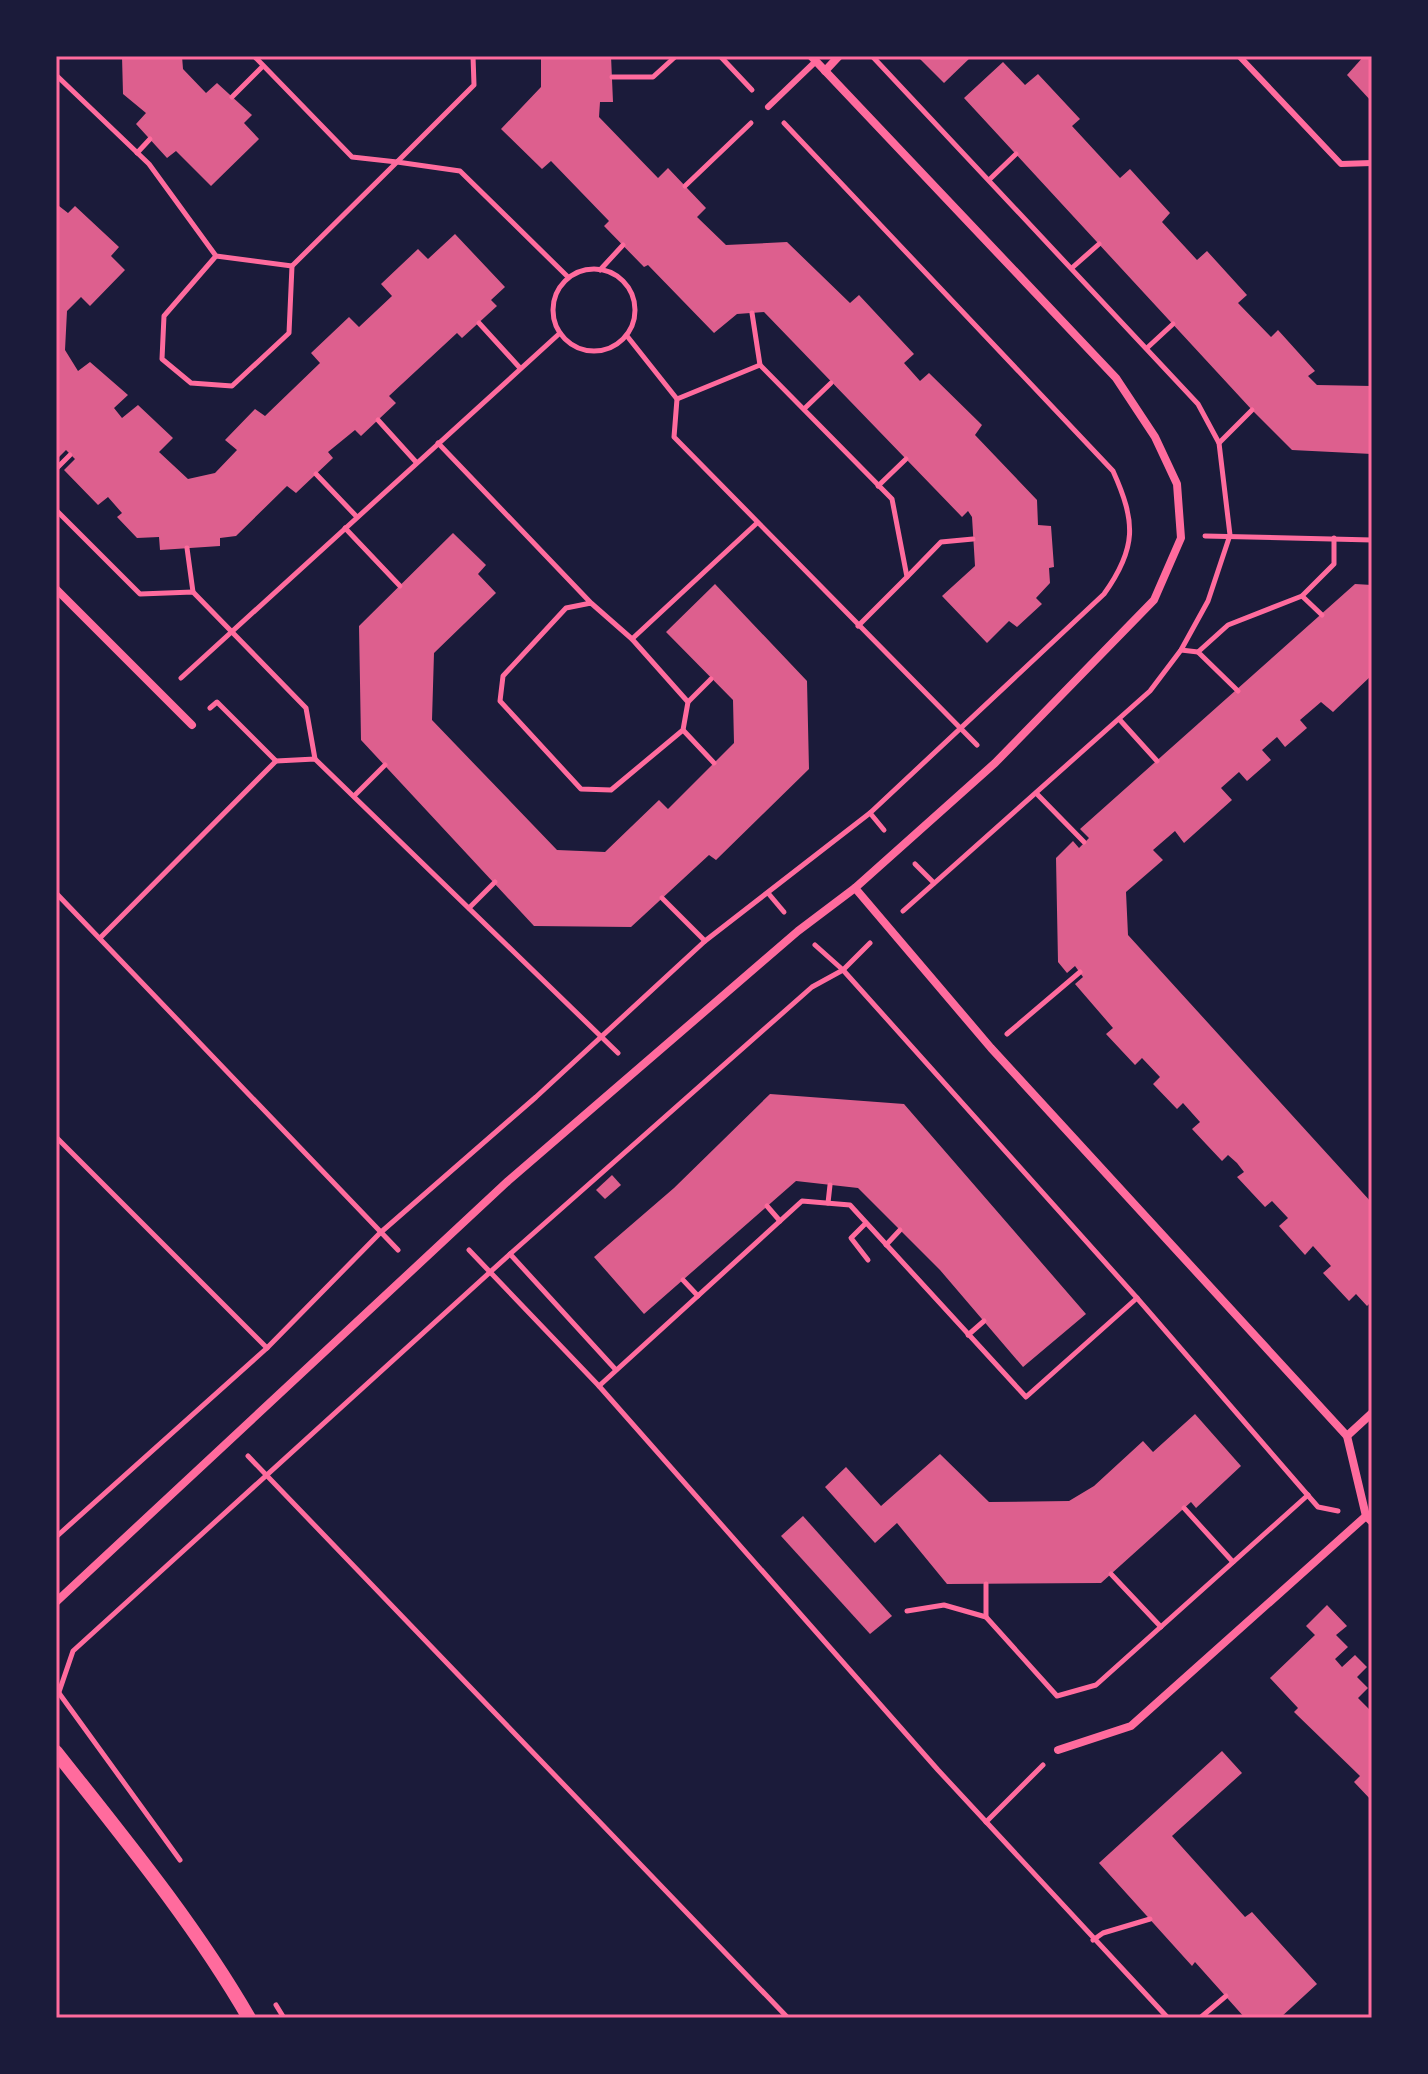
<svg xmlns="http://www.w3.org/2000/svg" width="1428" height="2074" font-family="'Fira Sans',sans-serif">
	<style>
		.building { fill: #dd5f8e }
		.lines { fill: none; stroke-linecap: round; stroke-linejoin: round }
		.path { stroke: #ff6b9d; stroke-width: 5 }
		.service { stroke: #ff6b9d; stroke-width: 6 }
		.minor { stroke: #ff6b9d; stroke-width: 8 }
		.tertiary { stroke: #ff6b9d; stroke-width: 14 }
		.neatline { fill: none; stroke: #ff6b9d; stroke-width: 3 }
	</style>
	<rect width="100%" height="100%" fill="#1b1b3a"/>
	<!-- building -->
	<g class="building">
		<path d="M 122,56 L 182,56 L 183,69 L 206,93 L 217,83 L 252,115 L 244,123 L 259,139 L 211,186 L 176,151 L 167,158 L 136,124 L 146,113 L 123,94 Z"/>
		<path d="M 541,56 L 611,56 L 613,102 L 600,102 L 599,117 L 658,178 L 668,168 L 706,208 L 697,217 L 726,245 L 787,242 L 850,303 L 859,295 L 914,354 L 904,363 L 920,381 L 929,373 L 982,425 L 975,435 L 1037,500 L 1038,525 L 1051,526 L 1054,567 L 1049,568 L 1050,583 L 1036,598 L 1042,604 L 1017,627 L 1009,621 L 987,643 L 942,596 L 975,566 L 972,517 L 968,511 L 962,517 L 764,312 L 737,314 L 714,333 L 648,265 L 644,267 L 604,226 L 609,221 L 551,161 L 542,169 L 501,129 L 541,87 Z"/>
		<path d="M 922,56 L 972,56 L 944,83 L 920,59 Z"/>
		<path d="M 1364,56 L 1372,56 L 1372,102 L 1347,75 Z"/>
		<path d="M 1003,62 L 1025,85 L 1038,74 L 1080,119 L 1072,126 L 1120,178 L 1130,169 L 1170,213 L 1162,222 L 1197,260 L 1207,251 L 1247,295 L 1238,303 L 1271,337 L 1278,330 L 1315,371 L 1308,376 L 1317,385 L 1372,386 L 1372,454 L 1292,450 L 1252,410 L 964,98 Z"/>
		<path d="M 59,206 L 68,213 L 75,206 L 119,247 L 111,256 L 125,270 L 90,306 L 81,297 L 67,311 L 65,350 L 78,371 L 90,362 L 128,395 L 114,408 L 122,418 L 138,405 L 173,438 L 159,452 L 188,479 L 215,473 L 237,450 L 225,440 L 255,409 L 265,416 L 320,363 L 311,353 L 349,317 L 359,327 L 392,296 L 381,284 L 418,249 L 428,259 L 455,234 L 505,287 L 491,300 L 497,306 L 462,338 L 457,333 L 389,396 L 396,403 L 361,436 L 355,430 L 328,452 L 333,458 L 296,493 L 287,486 L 236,536 L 220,538 L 220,546 L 160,550 L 159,537 L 137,538 L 117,517 L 122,513 L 108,497 L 98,505 L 64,470 L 75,459 L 66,450 L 56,460 L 56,209 Z"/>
		<path d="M 453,533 L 486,565 L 478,574 L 496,593 L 434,653 L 432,720 L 557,850 L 605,852 L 659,800 L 668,809 L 734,743 L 733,700 L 666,632 L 715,584 L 807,681 L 809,769 L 716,860 L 709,855 L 631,927 L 534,926 L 361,740 L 359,626 Z"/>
		<path d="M 1355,584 L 1372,585 L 1372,675 L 1333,712 L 1321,702 L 1300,720 L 1307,728 L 1285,747 L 1277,737 L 1262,750 L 1271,760 L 1247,781 L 1239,772 L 1221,788 L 1232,800 L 1184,843 L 1175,831 L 1153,850 L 1163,860 L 1126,892 L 1128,935 L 1372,1203 L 1372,1301 L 1367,1306 L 1356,1294 L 1349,1301 L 1323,1273 L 1331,1266 L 1313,1246 L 1305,1255 L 1279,1226 L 1288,1218 L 1272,1201 L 1265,1207 L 1237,1177 L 1244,1172 L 1237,1163 L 1228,1155 L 1222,1161 L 1206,1144 L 1192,1129 L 1200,1122 L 1183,1103 L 1177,1109 L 1153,1084 L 1160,1077 L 1142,1058 L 1135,1065 L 1106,1034 L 1113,1028 L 1075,984 L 1083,977 L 1075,966 L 1067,973 L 1058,962 L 1056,858 L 1073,841 L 1079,848 L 1089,838 L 1080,829 Z"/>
		<path d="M 770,1094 L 904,1104 L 1086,1314 L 1023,1367 L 940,1270 L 858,1188 L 796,1181 L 644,1314 L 594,1257 L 674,1188 Z"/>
		<path d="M 612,1175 L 621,1185 L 605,1199 L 596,1190 Z"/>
		<path d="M 1195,1414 L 1241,1466 L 1196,1508 L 1191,1502 L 1101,1583 L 947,1584 L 897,1523 L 875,1543 L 825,1487 L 846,1467 L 881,1506 L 940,1454 L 989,1502 L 1069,1501 L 1094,1486 L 1143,1441 L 1153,1452 Z"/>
		<path d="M 803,1516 L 892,1616 L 870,1634 L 781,1536 Z"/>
		<path d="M 1327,1605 L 1347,1626 L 1336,1635 L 1348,1647 L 1335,1659 L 1342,1667 L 1355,1655 L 1367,1667 L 1357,1677 L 1368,1688 L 1358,1698 L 1369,1709 L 1372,1706 L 1372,1801 L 1354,1782 L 1360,1776 L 1294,1712 L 1298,1708 L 1270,1678 L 1315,1635 L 1306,1626 Z"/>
		<path d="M 1222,1751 L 1242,1773 L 1172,1836 L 1245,1917 L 1252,1912 L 1317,1984 L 1280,2018 L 1245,2018 L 1195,1962 L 1192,1966 L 1099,1863 Z"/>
	</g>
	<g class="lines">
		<!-- path -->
		<g class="path">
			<path d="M 254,56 L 352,157 L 397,162 L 474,85 L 473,56"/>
			<path d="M 720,56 L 752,90"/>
			<path d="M 872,56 L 1198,404 L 1219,443 L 1230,535 L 1208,601 L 1181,650 L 1150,691 L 903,911"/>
			<path d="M 56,75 L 149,164 L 216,256 L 292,266 L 397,162 L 460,171 L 568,277"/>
			<path d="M 612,77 L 653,77 L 676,56"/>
			<path d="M 232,97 L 262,67"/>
			<path d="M 137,153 L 150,139"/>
			<path d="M 990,179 L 1016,154"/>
			<path d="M 685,186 L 751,123"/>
			<path d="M 216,256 L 164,316 L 162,359 L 191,383 L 232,386 L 289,333 L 292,266"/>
			<path d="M 1073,267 L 1099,244"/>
			<circle cx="594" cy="310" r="41"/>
			<path d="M 600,270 L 623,245"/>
			<path d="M 752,313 L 760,365"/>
			<path d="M 479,323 L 520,368"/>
			<path d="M 627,336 L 677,399 L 674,437 L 977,745"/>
			<path d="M 1147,348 L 1173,324"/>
			<path d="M 677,399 L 760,365 L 892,499 L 907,577 L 858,626"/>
			<path d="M 804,409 L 831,383"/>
			<path d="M 378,420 L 416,462"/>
			<path d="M 438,443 L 591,603 L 632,639 L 688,702 L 683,730 L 611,790 L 581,789 L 500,701 L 503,676 L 566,608 L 591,603"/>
			<path d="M 1219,443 L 1252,410"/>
			<path d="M 56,469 L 70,455"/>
			<path d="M 316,474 L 357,517"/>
			<path d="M 878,486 L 906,459"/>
			<path d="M 56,510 L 140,594 L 193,592 L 306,708 L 315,759"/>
			<path d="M 345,528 L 400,586"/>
			<path d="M 1205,536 L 1372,540"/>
			<path d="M 187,548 L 193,592"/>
			<path d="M 907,577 L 941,542 L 973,539"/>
			<path d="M 1322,615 L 1302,596 L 1334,564 L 1334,538"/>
			<path d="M 632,639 L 757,523"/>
			<path d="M 1181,650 L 1198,652"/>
			<path d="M 181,678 L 560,333"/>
			<path d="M 1238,691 L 1198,652 L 1228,625 L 1302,596"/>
			<path d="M 688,702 L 711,679"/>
			<path d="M 210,708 L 217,702 L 276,761 L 315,759 L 618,1053"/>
			<path d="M 1119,719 L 1157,761"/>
			<path d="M 683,730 L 714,763"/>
			<path d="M 1036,793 L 1084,842"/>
			<path d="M 354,796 L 385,765"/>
			<path d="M 870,813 L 884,830"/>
			<path d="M 915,864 L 934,883"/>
			<path d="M 56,893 L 398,1250"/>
			<path d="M 768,893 L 784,912"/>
			<path d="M 662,898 L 705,941"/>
			<path d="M 469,908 L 495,882"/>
			<path d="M 100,938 L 276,761"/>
			<path d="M 815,945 L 843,970 L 1137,1298 L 1318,1507 L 1338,1511"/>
			<path d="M 1007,1034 L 1080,972"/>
			<path d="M 56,1137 L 267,1348"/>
			<path d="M 828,1203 L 830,1185"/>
			<path d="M 767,1206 L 780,1221"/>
			<path d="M 866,1223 L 851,1238 L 868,1260"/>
			<path d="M 886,1245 L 900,1230"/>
			<path d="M 469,1250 L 599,1386 L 938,1770 L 1168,2018"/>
			<path d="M 510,1254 L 616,1370"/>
			<path d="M 683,1280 L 698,1296"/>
			<path d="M 968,1335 L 984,1321"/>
			<path d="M 599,1386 L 802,1201 L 850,1205 L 1026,1397 L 1137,1298"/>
			<path d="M 248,1456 L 788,2018"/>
			<path d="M 1184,1508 L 1233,1562"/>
			<path d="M 56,1537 L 267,1348 L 380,1233 L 536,1097 L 705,941 L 870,813 L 1104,594 C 1137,548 1136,522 1113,471 L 784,123"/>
			<path d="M 1111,1574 L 1161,1627"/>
			<path d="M 907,1611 L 944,1605 L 986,1617 L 1057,1696 L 1096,1685 L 1308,1495"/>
			<path d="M 986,1617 L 986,1584"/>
			<path d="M 56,1689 L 180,1860"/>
			<path d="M 59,1692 L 73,1651 L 510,1254 L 812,987 L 843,970 L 870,943"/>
			<path d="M 986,1822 L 1043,1765"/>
			<path d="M 1093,1940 L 1103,1933 L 1150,1919"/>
			<path d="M 276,2005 L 284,2018"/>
			<path d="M 1200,2018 L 1226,1996"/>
		</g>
		<!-- service -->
		<g class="service">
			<path d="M 1239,56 L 1341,164 L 1372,163"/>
			<path d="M 768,107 L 816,61"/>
		</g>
		<!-- minor -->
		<g class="minor">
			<path d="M 825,71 L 839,56"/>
			<path d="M 56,589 L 192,725"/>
			<path d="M 855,888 L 991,1048 L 1347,1436 L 1366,1516 L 1372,1522"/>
			<path d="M 1347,1436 L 1372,1413"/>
			<path d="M 56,1602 L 508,1181 L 798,931 L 855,888 L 995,763 L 1154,600 L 1181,538 L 1177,484 L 1155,437 L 1116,378 L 811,56"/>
			<path d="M 1058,1750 L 1131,1726 L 1366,1516"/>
		</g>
		<!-- tertiary -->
		<path class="tertiary" d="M 56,1752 C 124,1838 194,1923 249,2018"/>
	</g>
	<!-- border -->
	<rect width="1428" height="2074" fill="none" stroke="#1b1b3a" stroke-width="116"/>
	<rect x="58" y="58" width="1312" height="1958" class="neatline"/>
</svg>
